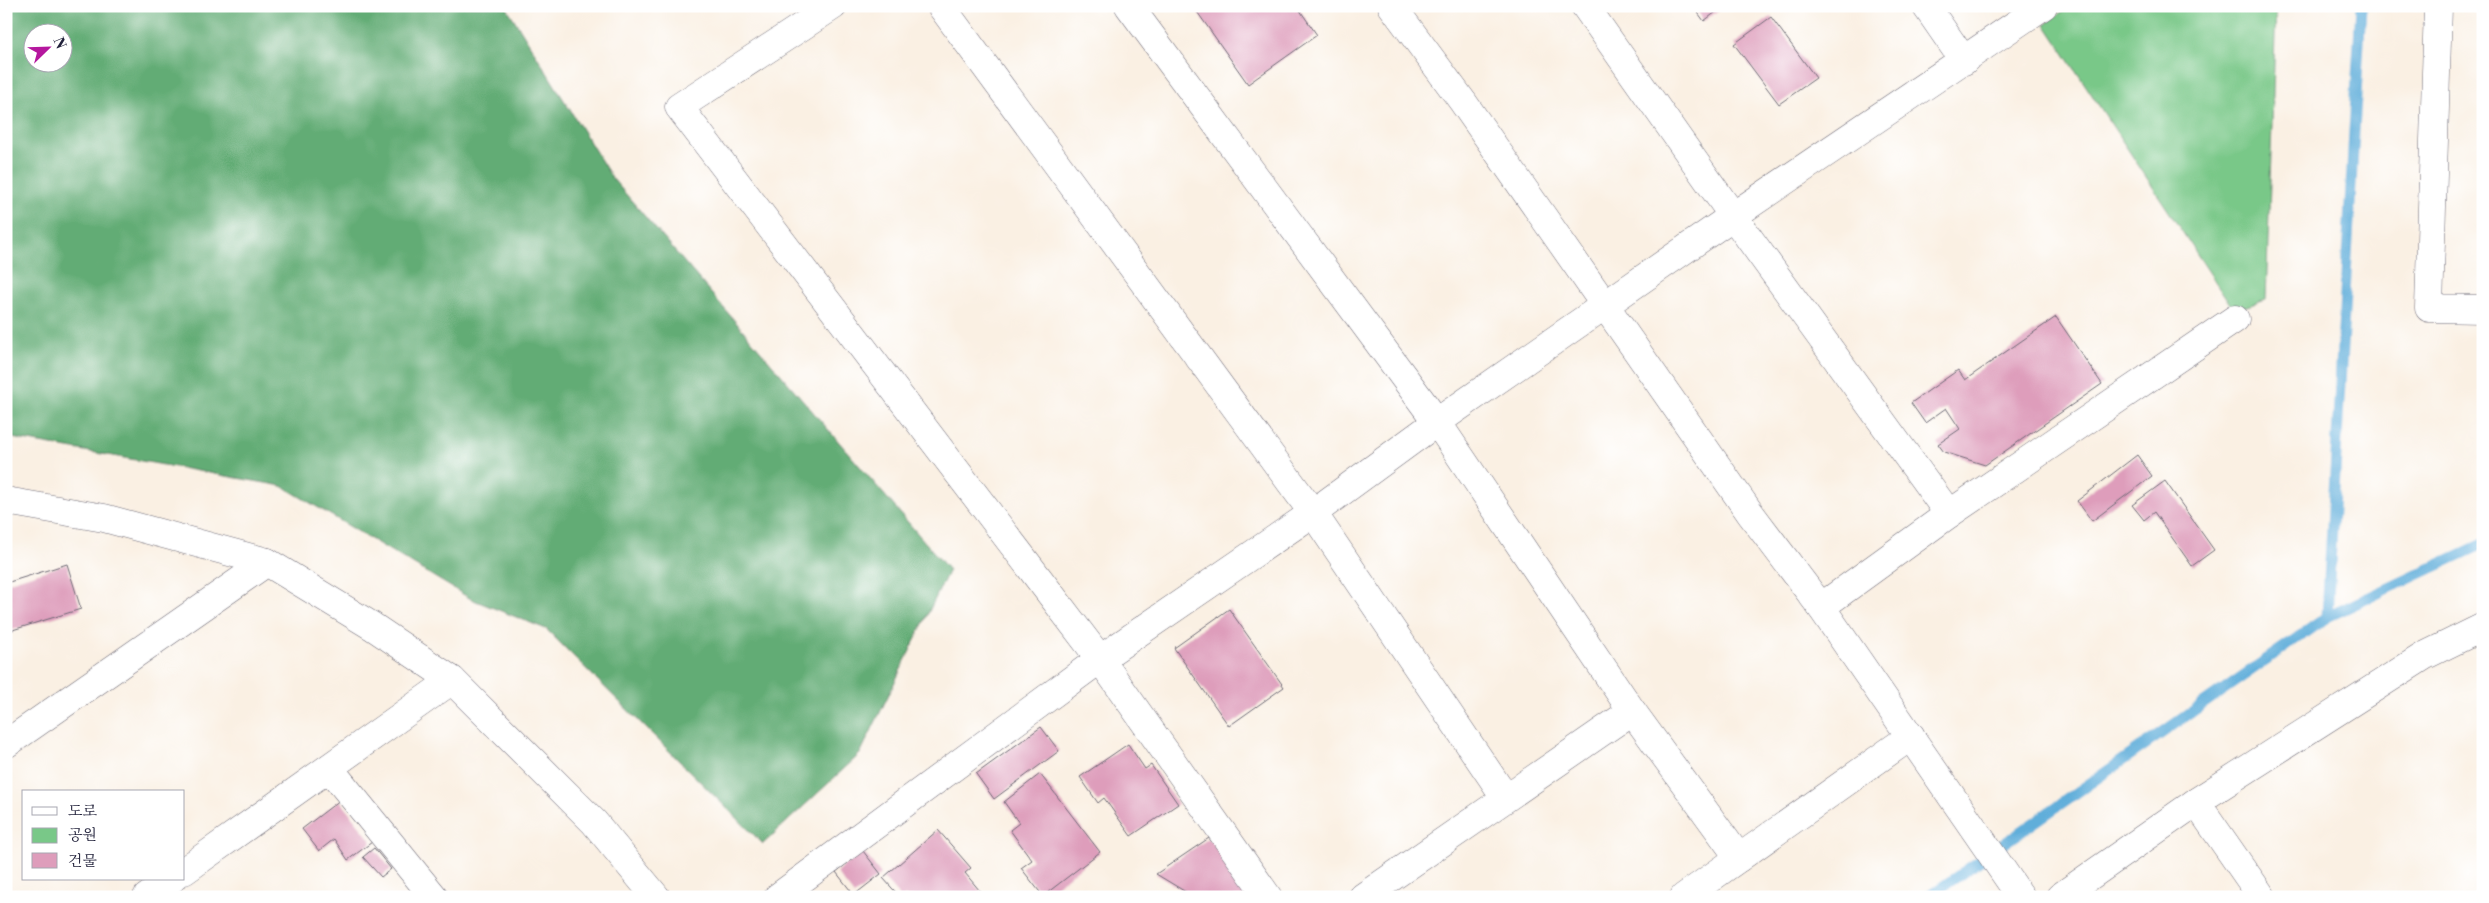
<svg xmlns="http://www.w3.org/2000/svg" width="2489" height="903" font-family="'Libre Bodoni','Noto Serif KR',serif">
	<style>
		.green { fill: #79c888; stroke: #4e7562 }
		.forest { fill: #62ac74; stroke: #426758; fill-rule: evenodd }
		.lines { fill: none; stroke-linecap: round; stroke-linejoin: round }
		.stream { stroke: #60aeda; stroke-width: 11 }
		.building { fill: #de9dbb }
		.street-casing { stroke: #6e6a76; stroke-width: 29 }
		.street { stroke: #fff; stroke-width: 28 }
	</style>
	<rect width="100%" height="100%" fill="#fff"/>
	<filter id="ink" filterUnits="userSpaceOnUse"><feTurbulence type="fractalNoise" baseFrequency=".02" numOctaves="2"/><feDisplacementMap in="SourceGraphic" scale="10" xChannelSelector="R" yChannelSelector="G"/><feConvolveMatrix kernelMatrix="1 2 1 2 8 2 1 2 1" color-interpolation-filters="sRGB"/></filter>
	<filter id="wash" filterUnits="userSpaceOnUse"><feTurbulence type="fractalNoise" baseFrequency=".0096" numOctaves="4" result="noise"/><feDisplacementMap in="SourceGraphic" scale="20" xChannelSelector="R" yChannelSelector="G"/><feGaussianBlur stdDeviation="1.12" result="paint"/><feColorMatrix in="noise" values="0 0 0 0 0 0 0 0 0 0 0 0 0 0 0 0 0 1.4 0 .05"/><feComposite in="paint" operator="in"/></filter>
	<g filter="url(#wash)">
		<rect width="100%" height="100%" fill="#faf0e3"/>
		<!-- green -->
		<path class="green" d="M 2070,6 L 2276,6 L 2266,300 L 2234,310 L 2045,24 Z"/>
		<!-- forest -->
		<path class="forest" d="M 6,6 L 506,6 L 612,178 L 949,570 L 860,754 L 763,844 L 546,629 L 471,599 L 282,486 L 6,437 ZM 32,32 L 62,32 L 62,62 L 32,62 Z"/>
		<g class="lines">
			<!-- stream -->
			<g class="stream">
				<path d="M 2327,617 L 2483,544"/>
				<path d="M 1928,897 L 2327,617 L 2361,6"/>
			</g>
		</g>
		<g id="blocks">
			<!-- building -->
			<g class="building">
				<path d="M 1193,6 L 1297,6 L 1317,35 L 1248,84 Z"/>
				<path d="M 1693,6 L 1724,6 L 1704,21 Z"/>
				<path d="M 1771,17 L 1816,78 L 1779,104 L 1734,44 Z"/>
				<path d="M 2056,317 L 2102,384 L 1985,465 L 1944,452 L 1938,444 L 1960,429 L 1946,408 L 1925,423 L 1911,403 L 1958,370 L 1965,380 Z"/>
				<path d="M 2137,455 L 2152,476 L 2092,521 L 2077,501 Z"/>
				<path d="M 2165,481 L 2214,550 L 2192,566 L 2154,512 L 2144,520 L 2132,505 Z"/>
				<path d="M 67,564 L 81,609 L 6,632 L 6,583 Z"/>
				<path d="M 1229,609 L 1284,687 L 1229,726 L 1174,648 Z"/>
				<path d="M 1041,727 L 1059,751 L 994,799 L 976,774 Z"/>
				<path d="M 1128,744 L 1145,769 L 1151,765 L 1178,804 L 1131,836 L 1104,798 L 1098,803 L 1080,777 Z"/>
				<path d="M 1040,774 L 1100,852 L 1043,896 L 1021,868 L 1032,860 L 1010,830 L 1019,823 L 1004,802 Z"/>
				<path d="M 340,800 L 372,842 L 348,860 L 334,839 L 319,851 L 302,829 Z"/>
				<path d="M 938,830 L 971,868 L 965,873 L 985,897 L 900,897 L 883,878 Z"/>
				<path d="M 1209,838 L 1255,897 L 1194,897 L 1156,874 Z"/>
				<path d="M 374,848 L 391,869 L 381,877 L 363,857 Z"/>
				<path d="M 863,851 L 881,874 L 854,895 L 836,872 Z"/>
			</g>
		</g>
	</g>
	<g filter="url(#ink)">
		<use href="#blocks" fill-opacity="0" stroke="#6e6a76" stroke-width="1"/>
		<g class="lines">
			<!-- street casing -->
			<g class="street-casing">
				<g id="street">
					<path d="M 833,6 L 679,107 L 1100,659 L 1268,897"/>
					<path d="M 941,6 L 1313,513 L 1505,797"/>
					<path d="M 1129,6 L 1437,422 L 1632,711 L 1363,897"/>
					<path d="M 1392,6 L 1463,102 L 1750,513 L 1821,607 L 2021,897"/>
					<path d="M 1585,6 L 1733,216 L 1949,514"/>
					<path d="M 1926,6 L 1964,61"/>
					<path d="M 2438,6 L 2429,308 L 2483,309"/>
					<path d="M 6,501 L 104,518 L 267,562"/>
					<path d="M 1821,607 L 1949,514 L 2235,319"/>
					<path d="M 1632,711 L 1739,858"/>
					<path d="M 6,744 L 267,562 L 372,626 L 452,680 L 594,822 L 656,897"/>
					<path d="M 329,768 L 434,897"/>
					<path d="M 2196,802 L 2262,897"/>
					<path d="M 184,871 L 452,680"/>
					<path d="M 147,897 L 172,879"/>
					<path d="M 778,897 L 1100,659 L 1313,513 L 1437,422 L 1733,216 L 2043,6"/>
					<path d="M 1684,897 L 1911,736"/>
					<path d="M 2060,897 L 2196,802 L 2424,656 L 2483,627"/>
				</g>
			</g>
			<!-- street -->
			<use href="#street" class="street"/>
		</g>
	</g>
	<!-- margin -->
	<rect width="2489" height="903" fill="none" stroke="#fff" stroke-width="25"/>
	<!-- legend -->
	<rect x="22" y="790" width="162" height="90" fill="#ffffff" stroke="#a7a7b1"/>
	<rect x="32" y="807" width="25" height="8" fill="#ffffff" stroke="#a7a7b1"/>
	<text x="68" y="816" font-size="15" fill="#22223b">도로</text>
	<rect x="32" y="828" width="25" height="15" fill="#79c888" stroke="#a7a7b1"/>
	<text x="68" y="840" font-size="15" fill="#22223b">공원</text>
	<rect x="32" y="853" width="25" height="15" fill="#de9dbb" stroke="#a7a7b1"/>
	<text x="68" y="866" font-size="15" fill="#22223b">건물</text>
	<!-- north arrow -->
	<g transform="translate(48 48) rotate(67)"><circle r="24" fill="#ffffff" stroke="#a7a7b1"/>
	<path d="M0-4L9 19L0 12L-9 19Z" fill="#b5179e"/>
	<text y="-8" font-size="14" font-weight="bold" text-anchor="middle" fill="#22223b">N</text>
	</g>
</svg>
